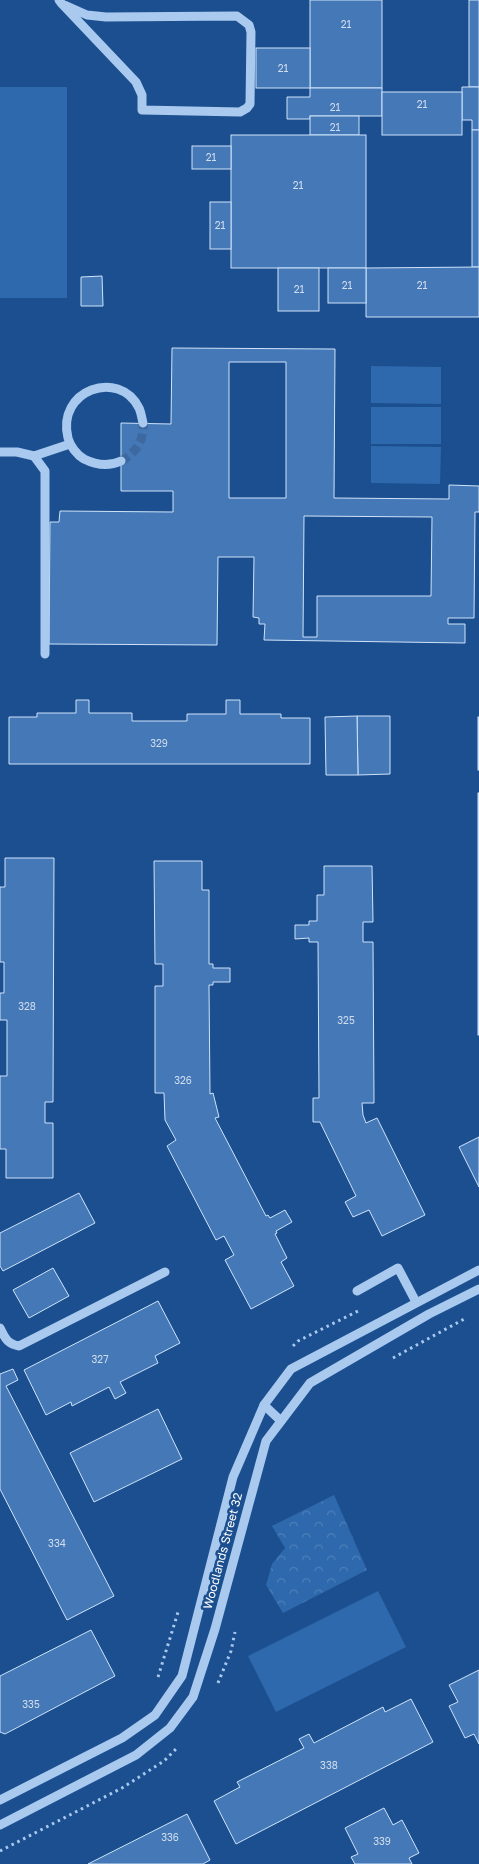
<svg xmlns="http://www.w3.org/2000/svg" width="479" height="1864" font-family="'Golos Text',sans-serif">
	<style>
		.park { fill: url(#park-crowns) }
		.pitch { fill: #2e69ad }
		.building { fill: #4478b7; stroke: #cfe3fa; fill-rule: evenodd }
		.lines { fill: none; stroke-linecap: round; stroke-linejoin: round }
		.minor-tunnel { stroke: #3d69a0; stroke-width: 9; stroke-dasharray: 9 4.5; stroke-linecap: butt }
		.path { stroke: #a9c9ee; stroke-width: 3; stroke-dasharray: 2.5 4; stroke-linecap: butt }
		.minor { stroke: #a9c9ee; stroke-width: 9 }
		.labels { text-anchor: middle; stroke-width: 5; stroke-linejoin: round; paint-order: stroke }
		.number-label { font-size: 10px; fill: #d0dded }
		.street-label { font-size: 12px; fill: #fff; stroke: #1b4f8f }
	</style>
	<defs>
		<pattern id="park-crowns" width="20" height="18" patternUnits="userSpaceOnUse" patternTransform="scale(1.25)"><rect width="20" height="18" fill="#2e69ad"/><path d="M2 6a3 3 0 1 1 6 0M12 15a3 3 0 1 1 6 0" fill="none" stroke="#4d80b9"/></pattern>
	</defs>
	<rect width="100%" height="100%" fill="#1b4f8f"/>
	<!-- park -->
	<path class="park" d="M 334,1495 L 367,1570 L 283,1613 L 266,1585 L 272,1564 L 285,1548 L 272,1526 Z"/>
	<!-- pitch -->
	<g class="pitch">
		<rect x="0" y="87" width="67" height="211"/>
		<path d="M 371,366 L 441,367 L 441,404 L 371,403 Z"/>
		<rect x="371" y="407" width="70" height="37"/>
		<path d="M 371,446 L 441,447 L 440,484 L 371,483 Z"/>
		<path d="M 378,1591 L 406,1647 L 276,1712 L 248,1656 Z"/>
	</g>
	<!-- building -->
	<g class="building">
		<rect x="310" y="0" width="72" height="88"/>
		<rect x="469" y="0" width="10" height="87"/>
		<rect x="256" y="48" width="54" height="40"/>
		<path d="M 462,87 L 479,87 L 479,130 L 472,130 L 472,120 L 462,120 Z"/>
		<path d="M 310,88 L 382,88 L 382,116 L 310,116 L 310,119 L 287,119 L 287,97 L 310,97 Z"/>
		<rect x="382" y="92" width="80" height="43"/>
		<rect x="310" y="116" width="49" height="19"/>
		<rect x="472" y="130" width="7" height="137"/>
		<rect x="231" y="135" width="135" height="133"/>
		<rect x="192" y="146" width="39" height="23"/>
		<rect x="210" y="202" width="21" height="47"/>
		<path d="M 479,267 L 479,317 L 366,317 L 366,268 Z"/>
		<rect x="278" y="268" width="41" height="43"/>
		<rect x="328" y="268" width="38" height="35"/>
		<path d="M 102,276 L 103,306 L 81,306 L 81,277 Z"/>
		<path d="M 172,348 L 335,349 L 334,498 L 449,499 L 449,485 L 479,486 L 479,512 L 475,512 L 474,618 L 448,618 L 448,624 L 465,624 L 465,643 L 264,640 L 265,624 L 259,624 L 259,618 L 253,617 L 254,557 L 218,557 L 217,645 L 49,644 L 50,522 L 59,522 L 60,511 L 173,512 L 173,491 L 121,491 L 121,423 L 171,424 ZM 229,362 L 286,362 L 286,498 L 229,498 ZM 304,516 L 432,517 L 431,596 L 317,596 L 317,637 L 303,637 Z"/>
		<path d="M 76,700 L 89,700 L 89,713 L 132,713 L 132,721 L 187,721 L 187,714 L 226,714 L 226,700 L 240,700 L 240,714 L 281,714 L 281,718 L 310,718 L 310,764 L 9,764 L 9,717 L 37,717 L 37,713 L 76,713 Z"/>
		<path d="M 357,716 L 390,716 L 390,774 L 358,775 Z"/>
		<path d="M 357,716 L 358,775 L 326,775 L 325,717 Z"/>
		<rect x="478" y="717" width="1" height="53"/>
		<rect x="478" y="793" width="1" height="242"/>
		<path d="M 5,858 L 54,858 L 53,1102 L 45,1102 L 45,1123 L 53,1123 L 53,1178 L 6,1178 L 6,1149 L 0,1149 L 0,1076 L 7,1076 L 7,1020 L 0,1020 L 0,993 L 4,993 L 4,962 L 0,962 L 0,887 L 5,887 Z"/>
		<path d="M 154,861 L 202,861 L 202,890 L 209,890 L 209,964 L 213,964 L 213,968 L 230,968 L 230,982 L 213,982 L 213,985 L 209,985 L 210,1094 L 213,1093 L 219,1117 L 215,1118 L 266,1216 L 268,1215 L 270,1218 L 285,1210 L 292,1222 L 276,1231 L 277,1233 L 275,1234 L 287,1258 L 281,1262 L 294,1286 L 251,1309 L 225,1260 L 234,1255 L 224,1236 L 216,1240 L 167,1146 L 176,1140 L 165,1120 L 164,1093 L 155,1093 L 155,986 L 163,986 L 163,964 L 155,964 Z"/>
		<path d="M 324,866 L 372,866 L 373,922 L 363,922 L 363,942 L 373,942 L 374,1103 L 362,1103 L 363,1115 L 366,1123 L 377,1118 L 425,1215 L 382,1236 L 369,1210 L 353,1217 L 345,1202 L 356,1196 L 320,1122 L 313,1122 L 313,1098 L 319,1098 L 318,942 L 309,942 L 309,938 L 295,939 L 295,925 L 309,925 L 309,921 L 317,921 L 317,895 L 324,895 Z"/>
		<path d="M 479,1137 L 479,1187 L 459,1147 Z"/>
		<path d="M 79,1193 L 95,1223 L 3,1271 L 0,1266 L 0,1233 Z"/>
		<path d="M 53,1268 L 69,1296 L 29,1318 L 13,1290 Z"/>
		<path d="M 158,1301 L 180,1343 L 155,1356 L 158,1363 L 120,1382 L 126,1393 L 115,1399 L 109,1387 L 72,1406 L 71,1402 L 46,1415 L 24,1370 Z"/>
		<path d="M 13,1369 L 18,1380 L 6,1386 L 114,1596 L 67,1620 L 0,1489 L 0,1374 Z"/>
		<path d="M 158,1409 L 182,1459 L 94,1502 L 70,1453 Z"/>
		<path d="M 91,1630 L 115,1676 L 5,1734 L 0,1732 L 0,1676 Z"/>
		<path d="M 479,1670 L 479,1744 L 474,1734 L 465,1738 L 449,1706 L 458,1702 L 449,1685 Z"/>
		<path d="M 411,1699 L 433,1742 L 236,1844 L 214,1801 L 240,1787 L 237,1782 L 304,1748 L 299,1739 L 309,1734 L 314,1743 L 383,1707 L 385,1712 Z"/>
		<path d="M 384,1808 L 393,1825 L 402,1820 L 419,1853 L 409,1858 L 412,1864 L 355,1864 L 351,1857 L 358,1854 L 345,1828 Z"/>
		<path d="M 187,1814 L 210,1860 L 203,1864 L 88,1864 Z"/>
	</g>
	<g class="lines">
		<!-- minor-tunnel -->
		<path class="minor-tunnel" d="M 121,461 C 135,454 145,440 143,423"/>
		<!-- path -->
		<g class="path">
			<path d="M 293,1346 L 298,1341 L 360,1310"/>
			<path d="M 393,1358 L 466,1318"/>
			<path d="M 158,1677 L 179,1609"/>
			<path d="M 218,1683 L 231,1651 L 235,1632"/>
			<path d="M 0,1851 L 122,1788 L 164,1761 L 176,1749"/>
		</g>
		<!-- minor -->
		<g class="minor">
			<path d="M 59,0 L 62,4 L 136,82 L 142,95 L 142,110 L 240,112 L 247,108 L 250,104 L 251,32 L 249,25 L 237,16 L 106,17 L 87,15 L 62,4"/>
			<path d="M 0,452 L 17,452 L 34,456 L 70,444"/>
			<path d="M 34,456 L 45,471 L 45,654"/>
			<path d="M 121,461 C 108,467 96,465 84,459 C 77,455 70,446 68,438 C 56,390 119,368 139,408 C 141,412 142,419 143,423"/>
			<path d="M 357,1291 L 398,1268 L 416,1302"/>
			<path d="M 0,1328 C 5,1338 7,1344 19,1346 L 165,1272"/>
			<path d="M 264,1405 L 281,1421"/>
			<path d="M 0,1800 L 122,1738 L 155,1715 L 182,1676 L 233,1477 L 264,1405 L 291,1369 L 479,1270"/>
			<path d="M 0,1825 L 136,1755 L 170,1728 L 193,1697 L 215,1629 L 266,1441 L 310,1383 L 429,1314 L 479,1289"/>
		</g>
	</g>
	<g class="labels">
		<!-- number labels -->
		<g class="number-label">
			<text x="346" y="28">21</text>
			<text x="283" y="72">21</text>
			<text x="422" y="108">21</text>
			<text x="335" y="111">21</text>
			<text x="335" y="131">21</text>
			<text x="211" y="161">21</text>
			<text x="298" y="189">21</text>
			<text x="220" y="229">21</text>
			<text x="347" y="289">21</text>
			<text x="422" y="289">21</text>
			<text x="299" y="293">21</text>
			<text x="159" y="747">329</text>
			<text x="27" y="1010">328</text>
			<text x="346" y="1024">325</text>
			<text x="183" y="1084">326</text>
			<text x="100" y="1363">327</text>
			<text x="57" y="1547">334</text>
			<text x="31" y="1708">335</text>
			<text x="329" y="1769">338</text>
			<text x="170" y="1841">336</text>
			<text x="382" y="1845">339</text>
		</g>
		<!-- street labels -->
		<g class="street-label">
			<text transform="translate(223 1551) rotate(-75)" y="4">Woodlands Street 32</text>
		</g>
	</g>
</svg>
